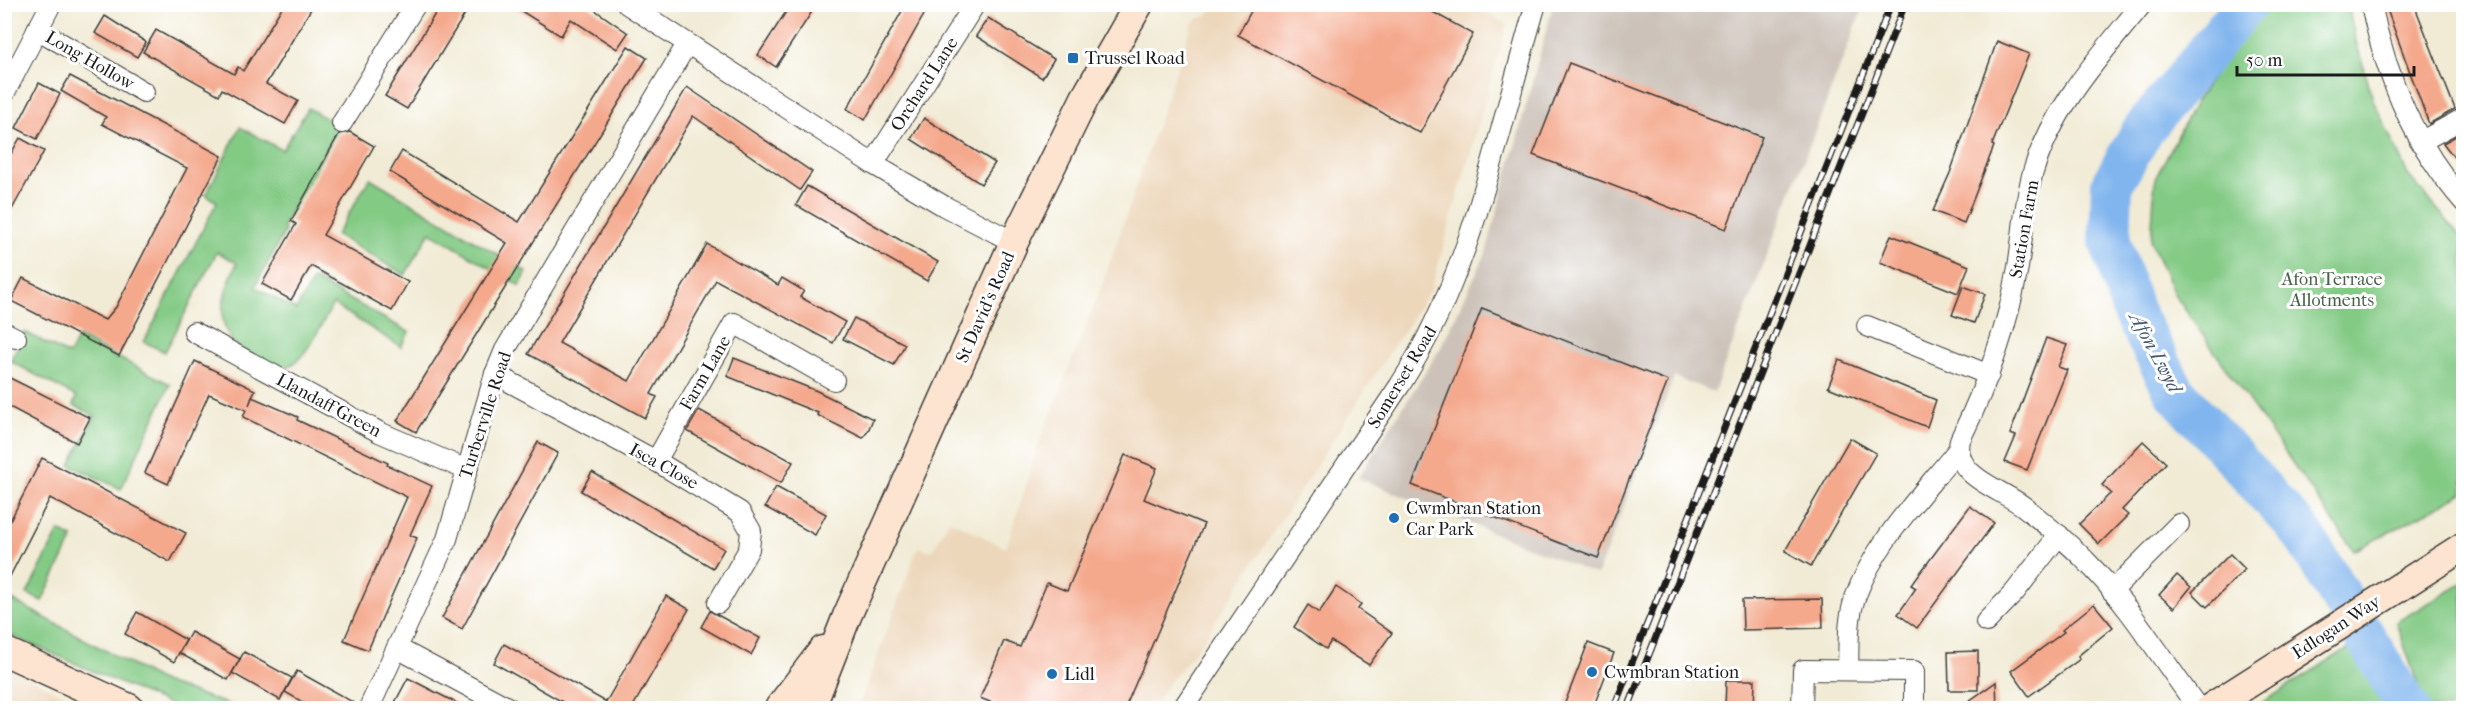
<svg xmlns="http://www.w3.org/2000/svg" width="2468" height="713" font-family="'IM FELL French Canon',serif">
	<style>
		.built { fill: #edd7bb }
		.industrial { fill: #ccc2b9 }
		.green { fill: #83ca85; stroke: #507350; stroke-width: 1.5 }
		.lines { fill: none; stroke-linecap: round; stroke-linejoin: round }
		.river { stroke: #81b5ee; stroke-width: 42 }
		.building { fill: #f4a88c }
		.street-casing { stroke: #3c3b38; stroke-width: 22 }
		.secondary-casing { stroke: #3c3b38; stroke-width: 31 }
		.street { stroke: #fff; stroke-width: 20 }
		.secondary { stroke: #fde4d0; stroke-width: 28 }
		.rail-casing { stroke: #1c1c1c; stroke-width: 7 }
		.rail { stroke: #fff; stroke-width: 4.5; stroke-dasharray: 14; stroke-linecap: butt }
		.poi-dot { fill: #1f6fb2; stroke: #fff; stroke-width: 2 }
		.labels { text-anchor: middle; stroke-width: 6; stroke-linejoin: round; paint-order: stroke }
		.poi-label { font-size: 18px; fill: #1c1c1c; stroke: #fff; text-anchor: start }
		.street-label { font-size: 18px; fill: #1c1c1c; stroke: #fff }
		.park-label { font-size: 18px; fill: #456246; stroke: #fff }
		.water-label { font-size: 20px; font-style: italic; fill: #445970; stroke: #fff }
	</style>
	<rect width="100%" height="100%" fill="#fff"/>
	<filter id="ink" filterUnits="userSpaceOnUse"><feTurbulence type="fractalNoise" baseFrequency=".0167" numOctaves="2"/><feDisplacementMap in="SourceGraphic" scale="12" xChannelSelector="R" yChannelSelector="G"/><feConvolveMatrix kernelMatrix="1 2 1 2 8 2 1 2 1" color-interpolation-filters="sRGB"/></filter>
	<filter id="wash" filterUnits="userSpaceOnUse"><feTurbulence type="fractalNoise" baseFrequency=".008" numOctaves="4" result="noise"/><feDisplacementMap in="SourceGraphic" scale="24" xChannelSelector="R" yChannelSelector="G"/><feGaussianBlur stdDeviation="1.35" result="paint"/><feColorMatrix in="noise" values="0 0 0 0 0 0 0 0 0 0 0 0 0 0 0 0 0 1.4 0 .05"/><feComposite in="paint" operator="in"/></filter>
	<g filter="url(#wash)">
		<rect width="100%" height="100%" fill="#f1ebd5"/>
		<!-- built -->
		<g class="built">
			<path d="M 1468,4 L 1507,24 L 1432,287 L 1199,647 L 1168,684 L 1154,708 L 858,708 L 918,547 L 932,551 L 949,520 L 1006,548 L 1037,449 L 1104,280 L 1193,21 L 1208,15 L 1215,5 Z"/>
			<path d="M 5,666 L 90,708 L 5,708 Z"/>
		</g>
		<!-- industrial -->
		<path class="industrial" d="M 1553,5 L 1864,5 L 1714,392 L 1674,377 L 1597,575 L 1358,478 L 1440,349 L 1486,253 Z"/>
		<!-- green -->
		<g class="green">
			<path d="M 2270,5 L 2348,5 L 2354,35 L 2374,102 L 2408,175 L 2463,239 L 2463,493 L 2354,551 L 2174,294 L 2151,242 L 2155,179 L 2195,103 L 2243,31 Z"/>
			<path d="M 308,108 L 340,126 L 283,226 L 285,231 L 255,287 L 296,310 L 313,279 L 409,332 L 401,347 L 333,304 C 324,320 307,357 291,365 C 280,371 266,364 256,358 C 249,353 239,348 233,342 C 213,319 226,286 237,263 L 217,252 L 165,352 L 144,342 L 217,202 L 206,195 L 240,127 L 282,150 Z"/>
			<path d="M 370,178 L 527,272 L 520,286 L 430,232 L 405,275 L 336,235 Z"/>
			<path d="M 25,332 L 69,355 L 78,337 L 170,384 L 121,489 L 70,465 L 95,416 L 73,405 L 77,397 L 10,361 Z"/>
			<path d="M 59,531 L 73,538 L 42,601 L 27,594 Z"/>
			<path d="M 2463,583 L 2463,708 L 2426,708 L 2396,622 Z"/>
			<path d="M 5,596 L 163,682 L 239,708 L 177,708 L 5,633 Z"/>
			<path d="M 2353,645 L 2390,708 L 2254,708 Z"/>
		</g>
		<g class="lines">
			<!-- river -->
			<path class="river" d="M 2246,4 L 2143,130 L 2112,184 L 2110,241 L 2133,312 L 2175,392 L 2303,534 L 2408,708"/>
		</g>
		<g id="blocks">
			<!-- building -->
			<g class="building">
				<path d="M 284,4 L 314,4 L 266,84 L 298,101 L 285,124 L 222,89 L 219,95 L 143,52 L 156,30 L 234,74 L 238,67 L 243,71 Z"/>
				<path d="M 441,4 L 471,4 L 407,109 L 385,96 Z"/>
				<path d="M 510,4 L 586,4 L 628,33 L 617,49 L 571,19 L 561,36 Z"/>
				<path d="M 791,4 L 817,4 L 776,67 L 758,55 Z"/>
				<path d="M 906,4 L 930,4 L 865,120 L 847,109 Z"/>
				<path d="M 1255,4 L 1418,4 L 1473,34 L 1420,133 L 1238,35 Z"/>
				<path d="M 2385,4 L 2414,4 L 2455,109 L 2429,124 Z"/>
				<path d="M 105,16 L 146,42 L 137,57 L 95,33 Z"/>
				<path d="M 988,18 L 1054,59 L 1042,78 L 976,36 Z"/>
				<path d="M 1997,41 L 2029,54 L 1992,145 L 1994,146 L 1964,223 L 1933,211 L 1950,173 Z"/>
				<path d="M 628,46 L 647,58 L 416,432 L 397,421 L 507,243 L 390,172 L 402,151 L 519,222 Z"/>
				<path d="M 1569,63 L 1762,137 L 1726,229 L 1533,155 Z"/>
				<path d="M 70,76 L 222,156 L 119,356 L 11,301 L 23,278 L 105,320 L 116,307 L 187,168 L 102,124 L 106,117 L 61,91 Z"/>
				<path d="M 39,83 L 60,94 L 37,139 L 16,128 Z"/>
				<path d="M 687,87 L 812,172 L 800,190 L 693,116 L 559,343 L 629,381 L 707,244 L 778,285 L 782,278 L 804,291 L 800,297 L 845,322 L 833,343 L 716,280 L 651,394 L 657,397 L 645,418 L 528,354 Z"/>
				<path d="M 924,118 L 995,163 L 981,184 L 911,139 Z"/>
				<path d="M 350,132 L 374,146 L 323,235 L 408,282 L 392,311 L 311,266 L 291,300 L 262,284 L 296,224 L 291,221 L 339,134 Z"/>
				<path d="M 2463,132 L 2463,169 L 2443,143 Z"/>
				<path d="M 20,138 L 44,151 L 4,224 L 4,166 Z"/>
				<path d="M 807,186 L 938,262 L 927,281 L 796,205 Z"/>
				<path d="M 1891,235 L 1969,266 L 1958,293 L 1880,262 Z"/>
				<path d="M 1963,286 L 1985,294 L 1974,323 L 1952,315 Z"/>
				<path d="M 1482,308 L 1668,381 L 1598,558 L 1412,485 Z"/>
				<path d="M 854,318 L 905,344 L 894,365 L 843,339 Z"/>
				<path d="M 2046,338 L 2067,345 L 2058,367 L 2067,370 L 2027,470 L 2005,462 L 2016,436 L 2010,434 Z"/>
				<path d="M 734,358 L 817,391 L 873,419 L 868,431 L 863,438 L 817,415 L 818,413 L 727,376 Z"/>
				<path d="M 1839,360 L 1936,400 L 1927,427 L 1828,387 Z"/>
				<path d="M 195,361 L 255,390 L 249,405 L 252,397 L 298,417 L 297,420 L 388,463 L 387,465 L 432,486 L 410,535 L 417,538 L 368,650 L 344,640 L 407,497 L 243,417 L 246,410 L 209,394 L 168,484 L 145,473 Z"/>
				<path d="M 4,375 L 90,418 L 77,443 L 4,404 Z"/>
				<path d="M 699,410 L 793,462 L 781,483 L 687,431 Z"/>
				<path d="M 1850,438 L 1876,453 L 1811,566 L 1785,551 Z"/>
				<path d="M 2143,441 L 2166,463 L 2122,510 L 2128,515 L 2099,544 L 2079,524 L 2111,493 L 2102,485 Z"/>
				<path d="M 538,442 L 558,453 L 462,629 L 442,618 Z"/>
				<path d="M 1125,455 L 1157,468 L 1144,499 L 1204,524 L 1125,708 L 1005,708 L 980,698 L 1004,641 L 1020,647 L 1047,583 L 1067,591 Z"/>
				<path d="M 42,458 L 186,533 L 170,562 L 50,498 L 4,588 L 4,533 Z"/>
				<path d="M 592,472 L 724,549 L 713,568 L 581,491 Z"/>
				<path d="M 776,487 L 826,514 L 815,535 L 765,507 Z"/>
				<path d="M 1970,506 L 1994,523 L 1917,628 L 1898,614 L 1916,588 L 1911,585 Z"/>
				<path d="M 2230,554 L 2245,569 L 2207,607 L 2192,592 Z"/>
				<path d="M 2177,575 L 2191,587 L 2174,608 L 2159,595 Z"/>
				<path d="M 1336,587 L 1361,604 L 1358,609 L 1392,633 L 1369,665 L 1331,641 L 1326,649 L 1294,627 L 1308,605 L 1319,613 Z"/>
				<path d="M 666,596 L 689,609 L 632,708 L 573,708 L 494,663 L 504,644 L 606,702 Z"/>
				<path d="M 1822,599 L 1823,628 L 1743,630 L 1742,600 Z"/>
				<path d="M 2094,604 L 2113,627 L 2078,656 L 2080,659 L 2029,696 L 2011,671 L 2064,632 L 2062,630 Z"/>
				<path d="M 710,611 L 760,638 L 751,655 L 701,627 Z"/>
				<path d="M 137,612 L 186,640 L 174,662 L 125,634 Z"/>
				<path d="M 191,632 L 240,659 L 228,680 L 179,653 Z"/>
				<path d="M 1588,643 L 1614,653 L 1593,708 L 1563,708 Z"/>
				<path d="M 1978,651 L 1978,690 L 1949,690 L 1948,652 Z"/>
				<path d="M 244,652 L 292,678 L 280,700 L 232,673 Z"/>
				<path d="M 297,671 L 358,705 L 357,708 L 313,708 L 285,692 Z"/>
				<path d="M 408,678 L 466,708 L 392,708 Z"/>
				<path d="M 1726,680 L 1755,680 L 1754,708 L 1725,708 Z"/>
				<path d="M 1996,682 L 1997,708 L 1959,708 Z"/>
			</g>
		</g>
	</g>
	<g filter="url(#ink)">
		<use href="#blocks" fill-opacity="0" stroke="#3c3b38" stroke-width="1.5"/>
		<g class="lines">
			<!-- street casing -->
			<g class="street-casing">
				<g id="street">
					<path d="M 627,4 L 873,164 L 944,206 L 1014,242"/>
					<path d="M 2142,4 C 2100,56 2053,107 2033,172 C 2024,203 2023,236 2018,267 C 2008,328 1987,384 1960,440 C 1952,478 2002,488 2027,509 C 2046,525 2067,541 2085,560 C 2128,603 2162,659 2198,708"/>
					<path d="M 2371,4 C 2386,77 2415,146 2464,202"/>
					<path d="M 37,29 L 144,92"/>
					<path d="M 4,94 L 51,4"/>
					<path d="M 342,123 L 416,4"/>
					<path d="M 2420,142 L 2464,118"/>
					<path d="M 873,164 L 975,4"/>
					<path d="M 1867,326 L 1989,375"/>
					<path d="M 4,332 L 16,338"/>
					<path d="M 194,332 L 379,432 L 467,470"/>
					<path d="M 495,374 L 656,461 L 740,512 L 751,531 L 749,549 L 718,603"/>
					<path d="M 656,461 L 734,323 L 834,380"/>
					<path d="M 2112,591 L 2179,524"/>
					<path d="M 1986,622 L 2014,593 L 2059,535"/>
					<path d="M 397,648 L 509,708"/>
					<path d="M 1848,670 C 1849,646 1847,621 1855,598 C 1875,542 1921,496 1957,451"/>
					<path d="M 369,708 L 447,539 L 495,374 L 505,350 L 687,44"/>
					<path d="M 1183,708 L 1400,385 C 1474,269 1497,134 1536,4"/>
					<path d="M 1802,708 L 1803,670 L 1914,671 L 1914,708"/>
				</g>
			</g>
			<!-- secondary casing -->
			<g class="secondary-casing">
				<g id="secondary">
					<path d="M 4,651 L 129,708"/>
					<path d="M 779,708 L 823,650"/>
					<path d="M 811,708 L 847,616 L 1014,242 L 1085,98 L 1139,4"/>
					<path d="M 2210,708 L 2464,546"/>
				</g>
			</g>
			<!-- street -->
			<use href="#street" class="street"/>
			<!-- secondary -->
			<use href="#secondary" class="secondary"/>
			<!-- rail casing -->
			<g class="rail-casing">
				<g id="rail">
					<path d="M 1614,708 L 1891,4"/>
					<path d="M 1628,708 L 1905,4"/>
				</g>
			</g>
			<!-- rail -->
			<use href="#rail" class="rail"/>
		</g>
	</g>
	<!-- markers -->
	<g class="poi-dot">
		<rect x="1067" y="52" width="12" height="12" rx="3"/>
		<circle cx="1394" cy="518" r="6"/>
		<circle cx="1592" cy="672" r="6"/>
		<circle cx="1052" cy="674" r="6"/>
	</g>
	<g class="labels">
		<!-- poi labels -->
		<g class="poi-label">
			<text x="1085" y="64">Trussel Road</text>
			<text x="1406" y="514">Cwmbran Station<tspan x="1406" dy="21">Car Park</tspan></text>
			<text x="1604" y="678">Cwmbran Station</text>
			<text x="1064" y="680">Lidl</text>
		</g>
		<!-- street labels -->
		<g class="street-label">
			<text transform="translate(90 60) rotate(30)" y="6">Long Hollow</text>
			<text transform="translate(924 84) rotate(-57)" y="6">Orchard Lane</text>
			<text transform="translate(2024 229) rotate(-80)" y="6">Station Farm</text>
			<text transform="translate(985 307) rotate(-66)" y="6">St David's Road</text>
			<text transform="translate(705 373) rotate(-60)" y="6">Farm Lane</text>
			<text transform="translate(1402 377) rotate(-59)" y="6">Somerset Road</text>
			<text transform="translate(329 405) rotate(28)" y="6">Llandaff Green</text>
			<text transform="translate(485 415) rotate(-72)" y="6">Turberville Road</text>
			<text transform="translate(664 466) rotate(29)" y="6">Isca Close</text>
			<text transform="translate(2336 627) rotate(-33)" y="6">Edlogan Way</text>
		</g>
		<!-- park labels -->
		<g class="park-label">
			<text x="2332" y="285">Afon Terrace<tspan x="2332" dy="21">Allotments</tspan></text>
		</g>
		<!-- water labels -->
		<g class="water-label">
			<text transform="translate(2156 352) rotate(62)" y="7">Afon Lwyd</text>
		</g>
	</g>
	<!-- margin -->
	<rect width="2468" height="713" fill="none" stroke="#fff" stroke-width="24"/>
	<!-- scale -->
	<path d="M2237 66v9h177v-9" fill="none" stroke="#1c1c1c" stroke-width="3"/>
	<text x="2246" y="66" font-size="18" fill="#1c1c1c" stroke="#ffffff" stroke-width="4.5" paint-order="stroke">50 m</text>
</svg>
